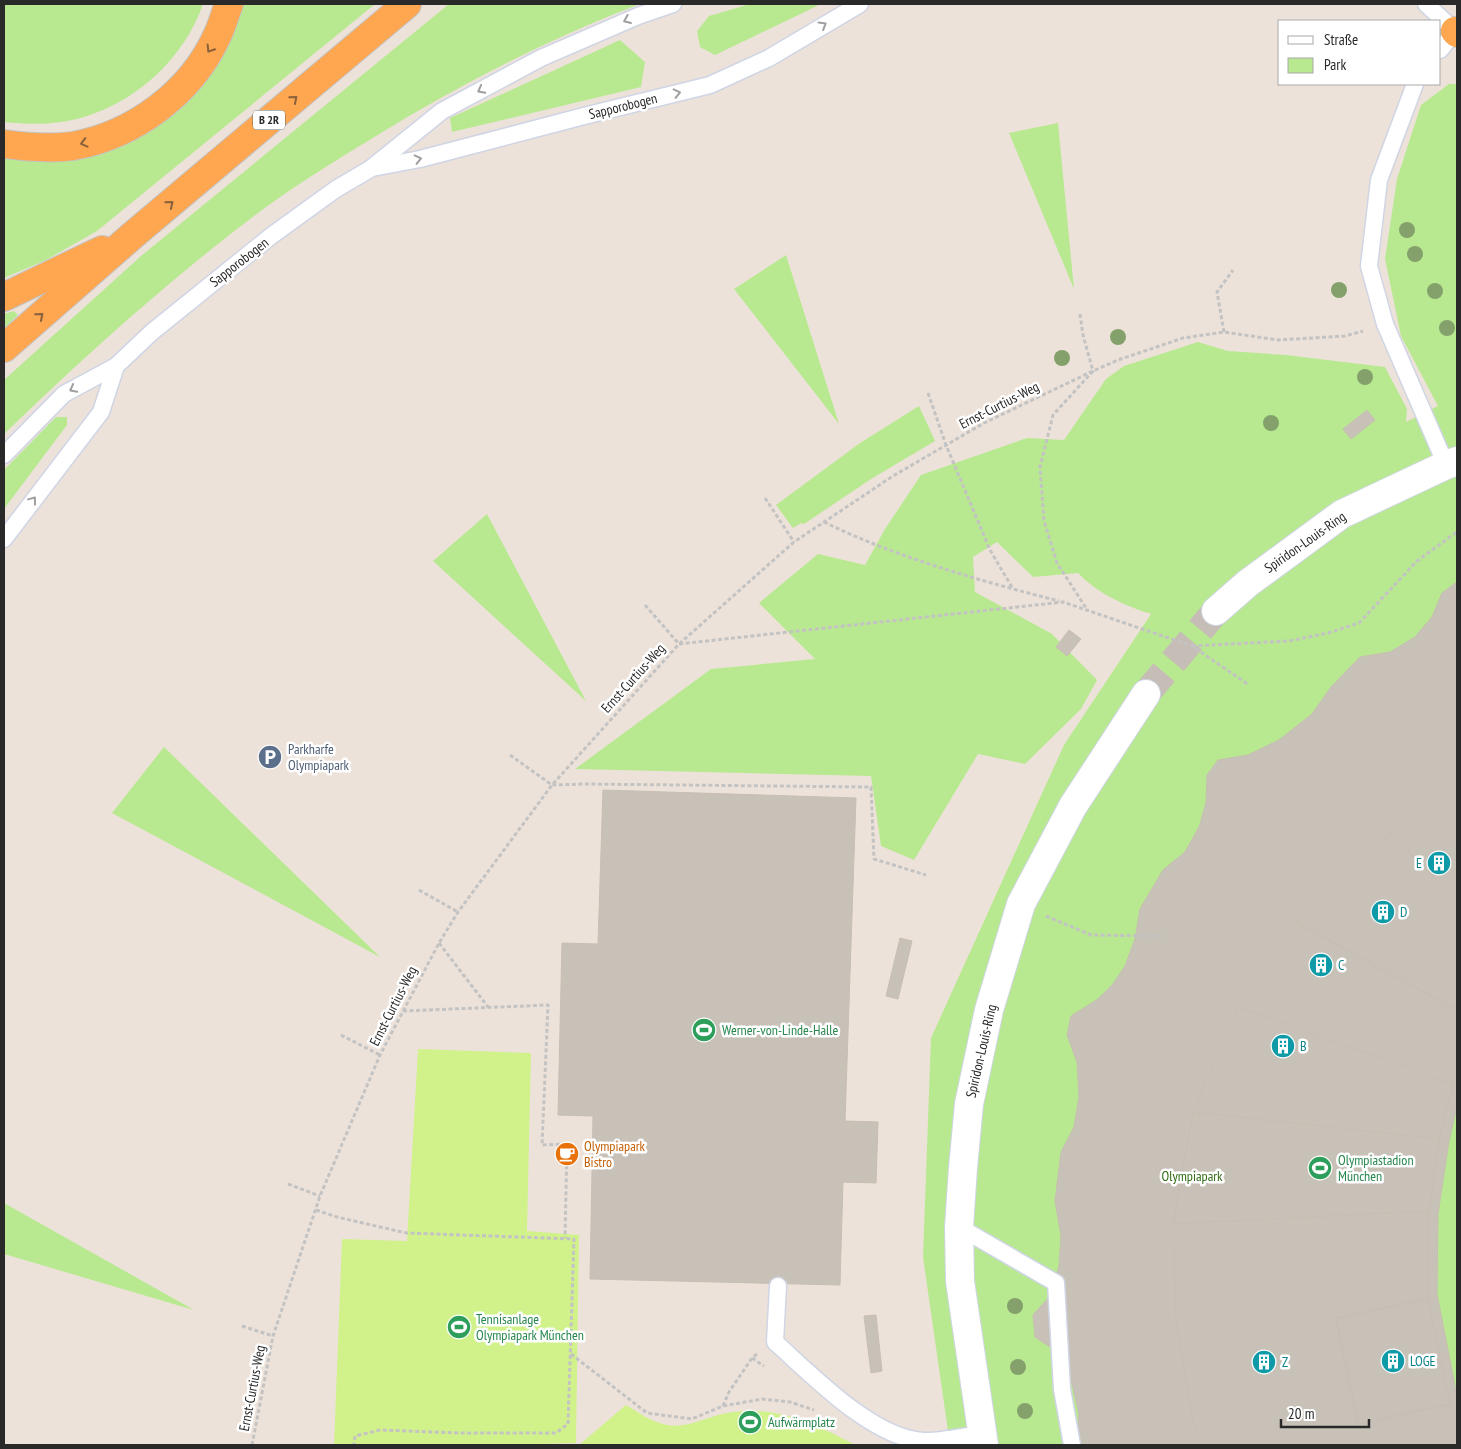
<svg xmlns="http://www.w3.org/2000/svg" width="1461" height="1449" font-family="'PT Sans Narrow',sans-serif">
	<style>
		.green { fill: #b8e990 }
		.pitch { fill: #d1f28b }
		.building { fill: #c7c1b8; stroke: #c8beb3 }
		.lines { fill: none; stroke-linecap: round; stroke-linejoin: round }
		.minor-tunnel { stroke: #c6bdb6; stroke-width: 28; stroke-dasharray: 28 14; stroke-linecap: butt }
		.service-casing { stroke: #cfd5e4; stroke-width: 19 }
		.minor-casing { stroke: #cfd5e4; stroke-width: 30 }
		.trunk-casing { stroke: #c3c3c3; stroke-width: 30 }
		.path { stroke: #c3c3c3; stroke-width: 3; stroke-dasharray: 4 2.5; stroke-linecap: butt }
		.service { stroke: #fff; stroke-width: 16 }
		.minor { stroke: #fff; stroke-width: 28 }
		.trunk { stroke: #fea650; stroke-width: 28 }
		.tree { fill: #84a16c }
		.oneway { stroke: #9f9f9f }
		.oneway2 { stroke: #89613b }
		.labels { text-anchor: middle; stroke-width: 5; stroke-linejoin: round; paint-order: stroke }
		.shield { fill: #fff; stroke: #696969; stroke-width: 1 }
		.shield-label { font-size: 12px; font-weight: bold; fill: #292929 }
		.street-label { font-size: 14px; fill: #292929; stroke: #fff }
		.service-label { font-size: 14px; fill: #4e5e75; stroke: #fff; text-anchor: start }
		.culture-label { font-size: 14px; fill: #0d838f; stroke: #fff; text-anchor: start }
		.leisure-label { font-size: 14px; fill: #27864d; stroke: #fff; text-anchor: start }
		.food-label { font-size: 14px; fill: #c56008; stroke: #fff; text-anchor: start }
		.park-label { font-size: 14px; fill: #2f6c13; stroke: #fff }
	</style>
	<rect width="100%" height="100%" fill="#ede2d9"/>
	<!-- green -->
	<g class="green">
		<path d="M 4,4 L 203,4 C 185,56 140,99 87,116 C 60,125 31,125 4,122 Z"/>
		<path d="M 242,4 L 375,4 L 97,231 L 46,260 L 4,278 L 4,157 L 146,126 L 188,100 L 214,70 L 230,36 Z"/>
		<path d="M 449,4 L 640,4 C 548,39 461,84 376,136 C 338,159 299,183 262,210 C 171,278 86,355 4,434 L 4,380 L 141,256 Z"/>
		<path d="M 750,4 L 818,4 L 817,6 L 715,55 L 700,47 L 697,31 L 709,16 Z"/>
		<path d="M 620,40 L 645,62 L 641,87 L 452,132 L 450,118 Z"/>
		<path d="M 1449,84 L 1457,84 L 1457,1445 L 950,1445 L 923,1257 L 931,1038 L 1064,745 L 1151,614 C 1125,606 1097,593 1078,573 L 1033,577 L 997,542 L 973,557 L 975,592 L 1052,634 L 1097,680 L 1081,709 L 1025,764 L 978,754 L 914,860 L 881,846 L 871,776 L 575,769 L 711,669 L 815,659 L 759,603 L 818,554 L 865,565 L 885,529 L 921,475 L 1027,438 L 1064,440 L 1106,379 L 1124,366 L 1198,342 L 1228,351 L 1286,355 L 1385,367 L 1407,409 L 1406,422 L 1438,406 L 1401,336 L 1385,259 L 1397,179 L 1421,105 Z"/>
		<path d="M 1058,123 L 1074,289 L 1009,133 Z"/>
		<path d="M 786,255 L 839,424 L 734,289 Z"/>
		<path d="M 14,311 L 18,315 L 4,328 L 4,314 Z"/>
		<path d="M 919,406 L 935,441 L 871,479 L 804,524 L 801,523 L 793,528 L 776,505 L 860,443 Z"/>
		<path d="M 56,417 L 67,417 L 67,425 L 4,509 L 4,470 Z"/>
		<path d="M 487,514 L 586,701 L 433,561 Z"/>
		<path d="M 164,747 L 380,957 L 112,813 Z"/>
		<path d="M 4,1203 L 194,1310 L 4,1254 Z"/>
	</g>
	<!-- pitch -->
	<g class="pitch">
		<path d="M 418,1049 L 531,1053 L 527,1231 L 579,1235 L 576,1443 L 538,1444 L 537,1445 L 334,1445 L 342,1239 L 407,1241 Z"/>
		<path d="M 626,1405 C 639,1413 652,1422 667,1425 C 685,1429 710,1416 727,1413 C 737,1411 748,1411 758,1411 C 793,1413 825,1429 855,1445 L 579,1445 Z"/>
	</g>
	<!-- building -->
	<g class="building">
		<path d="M 1367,410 L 1375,420 L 1351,439 L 1343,429 Z"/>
		<path d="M 1457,582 L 1457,1107 L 1449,1141 L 1438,1214 L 1437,1294 L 1457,1396 L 1457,1445 L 1076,1445 L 1079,1414 L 1071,1379 L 1056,1351 L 1035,1337 L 1033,1315 L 1050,1296 L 1059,1266 L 1061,1236 L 1055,1201 L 1061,1152 L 1074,1127 L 1079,1097 L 1077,1062 L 1067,1035 L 1071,1016 L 1098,999 L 1113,984 L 1125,966 L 1135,939 L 1140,909 L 1163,870 L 1185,852 L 1199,827 L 1206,803 L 1207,775 L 1218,760 L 1248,755 L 1279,740 L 1312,714 L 1331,687 L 1360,657 L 1390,652 L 1415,637 L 1432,617 L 1442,593 Z"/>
		<path d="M 1069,630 L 1081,639 L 1067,656 L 1056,647 Z"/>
		<path d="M 603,790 L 856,798 L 845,1121 L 878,1122 L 876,1183 L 843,1182 L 840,1285 L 590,1279 L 593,1116 L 558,1115 L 562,943 L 598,944 Z"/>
		<path d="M 1457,792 L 1457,901 L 1390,833 Z"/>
		<path d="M 1390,833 L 1457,901 L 1457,1010 L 1297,923 Z"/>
		<path d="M 1297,923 L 1457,1010 L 1457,1074 L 1453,1084 L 1238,1007 Z"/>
		<path d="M 900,938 L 912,941 L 898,999 L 886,996 Z"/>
		<path d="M 1238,1007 L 1453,1084 L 1439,1139 L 1193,1112 Z"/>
		<path d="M 1193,1112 L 1439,1139 L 1429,1211 L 1173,1224 Z"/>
		<path d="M 1429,1211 L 1428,1299 L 1336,1318 L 1358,1424 L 1450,1404 L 1457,1420 L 1457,1445 L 1200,1445 L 1193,1421 L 1176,1319 L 1173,1224 Z"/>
		<path d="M 1428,1299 L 1450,1404 L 1358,1424 L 1336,1318 Z"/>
		<path d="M 876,1315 L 882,1371 L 871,1373 L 864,1316 Z"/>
	</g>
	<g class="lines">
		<!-- minor-tunnel -->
		<path class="minor-tunnel" d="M 1146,694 L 1216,611"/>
		<!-- service casing -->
		<g class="service-casing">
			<g id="service">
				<path d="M 1426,4 L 1455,31"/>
				<path d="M 1440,50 L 1457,29"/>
				<path d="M 1415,84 L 1379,180 L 1369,266 L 1385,324 L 1446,465"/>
				<path d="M 372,168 L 420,159 L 584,116 L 710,85 L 769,58 L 860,4"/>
				<path d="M 4,455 L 64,394 L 116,366 L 152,332 L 271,236 L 336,189 L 370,169 L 442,111 L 541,58 L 638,16 L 673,4"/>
				<path d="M 4,539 L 101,412 L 116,366"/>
				<path d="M 959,1227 L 1056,1283 L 1062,1389 L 1072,1445"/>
				<path d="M 778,1286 L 775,1342 C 812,1375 873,1439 924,1441 C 939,1442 965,1436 981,1434"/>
			</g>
		</g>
		<!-- minor casing -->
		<g class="minor-casing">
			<g id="minor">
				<path d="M 1216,611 L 1248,583 L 1342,514 L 1446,465 L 1457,461"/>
				<path d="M 984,1445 L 960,1281 L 959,1227 L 963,1168 L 969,1104 L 989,1010 L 1021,904 L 1073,806 L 1146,694"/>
			</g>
		</g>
		<!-- trunk casing -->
		<g class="trunk-casing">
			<g id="trunk">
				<path d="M 1455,31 L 1457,33"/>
				<path d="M 4,144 C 26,147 50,149 73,146 C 134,135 191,93 217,36 C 222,26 225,14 229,4"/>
				<path d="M 4,297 L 102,250"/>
				<path d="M 4,348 L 133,235 L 407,4"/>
			</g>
		</g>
		<!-- path -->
		<g class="path">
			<path d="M 1080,314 L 1083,335 L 1093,371 L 1053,415 L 1040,467 L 1044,521 L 1057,563 L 1088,611"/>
			<path d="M 1224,332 L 1217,292 L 1233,270"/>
			<path d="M 928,393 L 946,445 L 990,550 L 1013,589"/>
			<path d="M 765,498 L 794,542"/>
			<path d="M 824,522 C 898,558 981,581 1059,601"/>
			<path d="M 645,605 L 679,644 L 1063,602 L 1192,646 L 1249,685"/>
			<path d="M 1192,646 L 1289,641 L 1328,633 L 1359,623 L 1417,561 L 1457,532"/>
			<path d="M 510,755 L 552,785 L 585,784 L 871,787 L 874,859 L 926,875"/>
			<path d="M 419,890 L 458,912"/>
			<path d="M 1046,916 L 1091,935 L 1161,936"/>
			<path d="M 439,943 L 488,1007"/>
			<path d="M 403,1011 L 548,1005 L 542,1145 L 567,1144 L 565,1238"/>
			<path d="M 341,1035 L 380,1055"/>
			<path d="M 288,1184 L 320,1196"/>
			<path d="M 316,1210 L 337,1217 L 406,1233 L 574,1239 L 568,1424 L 556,1433 L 461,1433 L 380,1430 L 355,1436 L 354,1445"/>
			<path d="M 242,1326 L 273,1336"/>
			<path d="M 571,1354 L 647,1413 L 692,1419 L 723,1406 L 762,1399 L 790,1402 L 814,1410"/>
			<path d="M 757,1354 L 752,1358 L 764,1366"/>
			<path d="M 723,1406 L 729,1392 L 752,1358"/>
			<path d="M 252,1445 L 273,1336 L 320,1196 L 380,1055 L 439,943 L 458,912 L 552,785 L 679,644 L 794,542 L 893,476 L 984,423 L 1093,371 L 1118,360 L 1183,338 L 1224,332 L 1278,340 L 1345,336 L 1363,331"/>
		</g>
		<!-- service -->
		<use href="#service" class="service"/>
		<!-- minor -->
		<use href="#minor" class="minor"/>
		<!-- trunk -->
		<use href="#trunk" class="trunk"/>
	</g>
	<!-- trees -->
	<g class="tree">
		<circle cx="1407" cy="230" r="8"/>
		<circle cx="1415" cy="254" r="8"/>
		<circle cx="1339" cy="290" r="8"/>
		<circle cx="1435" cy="291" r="8"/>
		<circle cx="1447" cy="328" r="8"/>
		<circle cx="1118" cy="337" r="8"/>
		<circle cx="1062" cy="358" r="8"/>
		<circle cx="1365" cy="377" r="8"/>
		<circle cx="1271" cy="423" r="8"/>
		<circle cx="1015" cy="1306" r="8"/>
		<circle cx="1018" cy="1367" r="8"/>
		<circle cx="1025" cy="1411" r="8"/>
	</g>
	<!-- one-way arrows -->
	<defs><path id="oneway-chevron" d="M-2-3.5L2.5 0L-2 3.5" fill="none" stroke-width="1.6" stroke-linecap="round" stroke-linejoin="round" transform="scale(1.25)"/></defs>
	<g class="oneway">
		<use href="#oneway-chevron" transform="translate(627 20) rotate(157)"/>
		<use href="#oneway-chevron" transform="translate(823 25) rotate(-31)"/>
		<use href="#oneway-chevron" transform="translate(481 90) rotate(152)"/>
		<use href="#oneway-chevron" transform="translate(677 93) rotate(-13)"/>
		<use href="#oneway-chevron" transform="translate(418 159) rotate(-13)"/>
		<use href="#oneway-chevron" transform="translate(73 389) rotate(152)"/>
		<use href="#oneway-chevron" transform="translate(33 500) rotate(-53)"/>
	</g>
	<g class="oneway2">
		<use href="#oneway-chevron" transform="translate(210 49) rotate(122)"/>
		<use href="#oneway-chevron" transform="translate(294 99) rotate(-40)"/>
		<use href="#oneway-chevron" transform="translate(84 143) rotate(165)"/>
		<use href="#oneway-chevron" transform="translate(170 204) rotate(-40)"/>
		<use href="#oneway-chevron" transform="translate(40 316) rotate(-41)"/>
	</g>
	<!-- icons -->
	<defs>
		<g id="parking-disc" transform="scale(1.25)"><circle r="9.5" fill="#5c6f8a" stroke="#fff"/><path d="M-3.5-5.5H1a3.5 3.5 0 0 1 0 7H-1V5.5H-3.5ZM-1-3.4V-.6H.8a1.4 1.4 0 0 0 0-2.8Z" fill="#fff"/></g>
		<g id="building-disc" transform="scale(1.25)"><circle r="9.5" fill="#0f9aa8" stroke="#fff"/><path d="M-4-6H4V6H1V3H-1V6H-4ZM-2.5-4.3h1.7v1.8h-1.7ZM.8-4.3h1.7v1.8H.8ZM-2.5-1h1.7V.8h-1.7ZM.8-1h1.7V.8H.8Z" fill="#fff"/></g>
		<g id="stadium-disc" transform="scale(1.25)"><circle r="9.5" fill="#2e9e5b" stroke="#fff"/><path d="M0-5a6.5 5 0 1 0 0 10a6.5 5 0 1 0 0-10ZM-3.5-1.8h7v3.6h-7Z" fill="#fff"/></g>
		<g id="cafe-disc" transform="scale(1.25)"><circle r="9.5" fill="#e8710a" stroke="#fff"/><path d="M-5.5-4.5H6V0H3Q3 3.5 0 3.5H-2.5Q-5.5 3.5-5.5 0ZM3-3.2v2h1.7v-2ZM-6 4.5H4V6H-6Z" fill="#fff"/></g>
	</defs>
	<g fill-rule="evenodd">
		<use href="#parking-disc" x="270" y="757"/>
		<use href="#building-disc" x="1439" y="863"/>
		<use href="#building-disc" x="1383" y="912"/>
		<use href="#building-disc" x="1321" y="965"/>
		<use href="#stadium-disc" x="704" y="1030"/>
		<use href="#building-disc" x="1283" y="1046"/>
		<use href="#cafe-disc" x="567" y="1154"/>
		<use href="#stadium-disc" x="1320" y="1168"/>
		<use href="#stadium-disc" x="459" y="1327"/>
		<use href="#building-disc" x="1393" y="1361"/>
		<use href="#building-disc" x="1264" y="1362"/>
		<use href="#stadium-disc" x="750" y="1422"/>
	</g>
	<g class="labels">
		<!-- shield labels -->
		<rect class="shield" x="253" y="110.5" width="32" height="19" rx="4"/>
		<g class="shield-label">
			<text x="269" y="124">B 2R</text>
		</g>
		<!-- street labels -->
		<g class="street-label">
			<text transform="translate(623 106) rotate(-14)" y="5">Sapporobogen</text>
			<text transform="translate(239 262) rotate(-38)" y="5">Sapporobogen</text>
			<text transform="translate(999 405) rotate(-27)" y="5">Ernst-Curtius-Weg</text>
			<text transform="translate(1305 542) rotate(-35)" y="5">Spiridon-Louis-Ring</text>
			<text transform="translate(633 678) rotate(-48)" y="5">Ernst-Curtius-Weg</text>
			<text transform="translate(393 1006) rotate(-63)" y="5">Ernst-Curtius-Weg</text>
			<text transform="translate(981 1051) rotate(-77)" y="5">Spiridon-Louis-Ring</text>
			<text transform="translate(252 1388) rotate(-79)" y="5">Ernst-Curtius-Weg</text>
		</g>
		<!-- service labels -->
		<g class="service-label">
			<text x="288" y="754">Parkharfe<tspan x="288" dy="16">Olympiapark</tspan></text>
		</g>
		<!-- culture labels -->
		<g class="culture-label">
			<text x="1422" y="868" text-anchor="end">E</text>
			<text x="1400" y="917">D</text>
			<text x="1338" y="970">C</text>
			<text x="1300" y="1051">B</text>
			<text x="1410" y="1366">LOGE</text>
			<text x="1282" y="1367">Z</text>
		</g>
		<!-- leisure labels -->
		<g class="leisure-label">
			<text x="722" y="1035">Werner-von-Linde-Halle</text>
			<text x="1338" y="1165">Olympiastadion<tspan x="1338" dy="16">München</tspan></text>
			<text x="476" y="1324">Tennisanlage<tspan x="476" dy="16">Olympiapark München</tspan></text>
			<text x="768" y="1427">Aufwärmplatz</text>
		</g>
		<!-- food labels -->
		<g class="food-label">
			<text x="584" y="1151">Olympiapark<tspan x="584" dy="16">Bistro</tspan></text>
		</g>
		<!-- park labels -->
		<g class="park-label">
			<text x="1192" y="1181">Olympiapark</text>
		</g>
	</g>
	<!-- border -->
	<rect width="1461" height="1449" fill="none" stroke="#292929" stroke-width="10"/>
	<!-- legend -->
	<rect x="1278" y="20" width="162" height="65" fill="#ffffff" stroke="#a9a9a9"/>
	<rect x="1288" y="36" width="25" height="8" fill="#ffffff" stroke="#a9a9a9"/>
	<text x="1324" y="45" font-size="15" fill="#292929">Straße</text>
	<rect x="1288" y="58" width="25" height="15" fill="#b8e990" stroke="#a9a9a9"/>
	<text x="1324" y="70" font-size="15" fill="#292929">Park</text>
	<!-- scale -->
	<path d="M1281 1419v8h88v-8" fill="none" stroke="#292929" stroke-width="2.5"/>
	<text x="1288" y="1419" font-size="15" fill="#292929" stroke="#ffffff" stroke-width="4" paint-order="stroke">20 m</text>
</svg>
